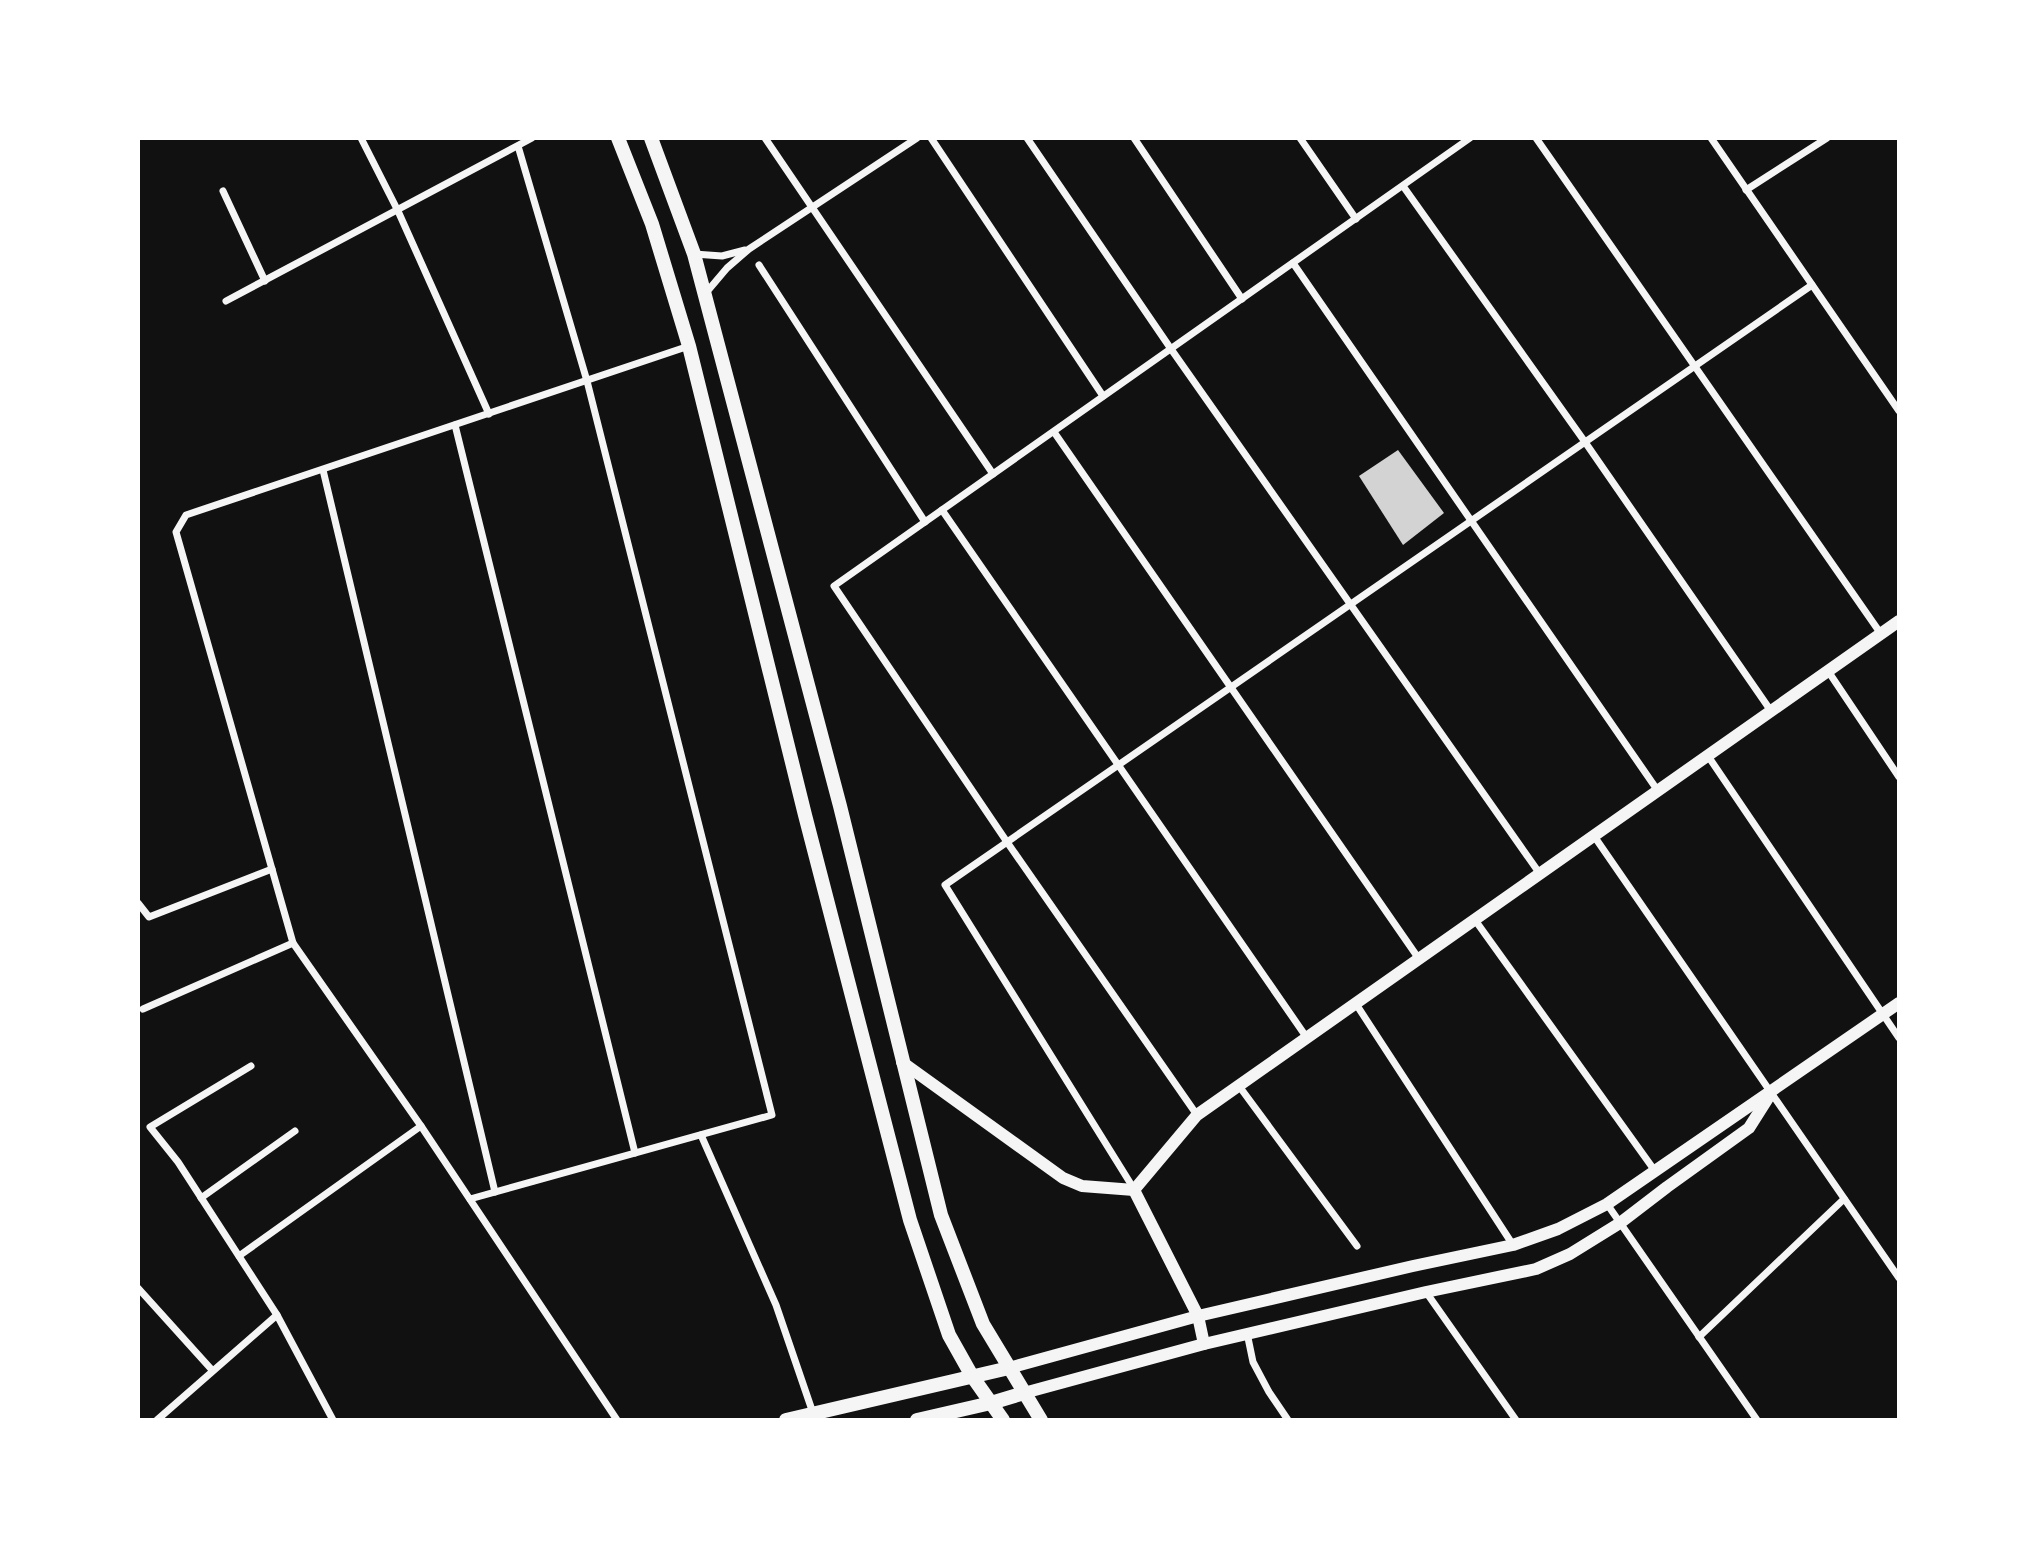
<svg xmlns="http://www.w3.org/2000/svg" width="2037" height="1558" font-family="'Titillium Web',sans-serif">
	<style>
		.building { fill: #d3d3d3 }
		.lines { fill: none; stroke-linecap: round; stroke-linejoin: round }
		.minor { stroke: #f5f5f5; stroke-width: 7 }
		.tertiary { stroke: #f5f5f5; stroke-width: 12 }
		.secondary { stroke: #f5f5f5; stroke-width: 14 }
	</style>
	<rect width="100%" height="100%" fill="#111"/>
	<!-- building -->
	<path class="building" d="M 1398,450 L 1444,513 L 1403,545 L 1359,476 Z"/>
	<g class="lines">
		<!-- minor -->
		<g class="minor">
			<path d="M 361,138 L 398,211 L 489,414"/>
			<path d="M 765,138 L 993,474"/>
			<path d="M 931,138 L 1103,396"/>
			<path d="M 1027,138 L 1171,349 L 1540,874"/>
			<path d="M 1134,138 L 1242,299"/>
			<path d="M 1300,138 L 1356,219"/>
			<path d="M 1536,138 L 1881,634"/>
			<path d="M 1711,138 L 1899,411"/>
			<path d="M 1403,186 L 1585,442 L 1771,711"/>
			<path d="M 1746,190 L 1827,138"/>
			<path d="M 223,191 L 265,281"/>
			<path d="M 694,254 L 722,256 L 745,250"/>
			<path d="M 1293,263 L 1658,791"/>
			<path d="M 759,265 L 925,522"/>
			<path d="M 705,294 L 727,268 L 749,249 L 917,138"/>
			<path d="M 226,301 L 532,138"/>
			<path d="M 455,425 L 635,1153"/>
			<path d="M 1054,432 L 1419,959"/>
			<path d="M 323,470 L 495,1192"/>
			<path d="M 942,510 L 1307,1038"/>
			<path d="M 1828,671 L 1899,777"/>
			<path d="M 1708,756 L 1899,1038"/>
			<path d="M 1594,836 L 1899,1278"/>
			<path d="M 138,903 L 149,917 L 272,869"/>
			<path d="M 1475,920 L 1655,1171"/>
			<path d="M 1356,1004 L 1513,1245"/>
			<path d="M 143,1009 L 293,943"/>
			<path d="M 251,1066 L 150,1127 L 178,1162 L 277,1315 L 333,1420"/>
			<path d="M 1239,1086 L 1357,1246"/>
			<path d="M 1197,1115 L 1007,842 L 834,586 L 1470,138"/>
			<path d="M 701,1135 L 776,1305 L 813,1413"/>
			<path d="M 1134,1189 L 945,885 L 1812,285"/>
			<path d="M 201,1198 L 295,1131"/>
			<path d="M 470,1199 L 772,1115 L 587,381 L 518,146"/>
			<path d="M 1607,1204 L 1757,1420"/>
			<path d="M 239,1256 L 421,1126"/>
			<path d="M 138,1288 L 212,1370"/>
			<path d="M 1426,1292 L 1516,1420"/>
			<path d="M 1247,1333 L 1253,1362 L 1269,1392 L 1288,1420"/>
			<path d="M 1699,1337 L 1844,1199"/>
			<path d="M 157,1420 L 277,1315"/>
			<path d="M 617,1420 L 421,1126 L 293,943 L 176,532 L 186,515 L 689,346"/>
		</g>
		<!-- tertiary -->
		<g class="tertiary">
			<path d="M 902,1062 L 1063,1178 L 1082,1186 L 1134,1190"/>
			<path d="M 1134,1190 L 1197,1115 L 1899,621"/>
			<path d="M 1134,1190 L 1198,1316 L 1204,1344"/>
			<path d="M 1009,1368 L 1198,1316 L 1413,1266 L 1513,1245 L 1558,1229 L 1607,1204 L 1899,1003"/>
			<path d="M 1024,1393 L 1204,1344 L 1426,1292 L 1536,1269 L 1570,1254 L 1620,1223 L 1667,1187 L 1749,1128 L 1768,1098"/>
		</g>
		<!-- secondary -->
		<g class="secondary">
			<path d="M 618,138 L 652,224 L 689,346 L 805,815 L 910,1220 L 949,1335 L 972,1376 L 1003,1420"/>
			<path d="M 651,138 L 694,254 L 840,806 L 941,1215 L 983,1324 L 1041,1420"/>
			<path d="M 786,1420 L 1009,1368"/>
			<path d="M 917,1420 L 991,1403 L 1024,1393"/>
		</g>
	</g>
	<!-- border -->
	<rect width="2037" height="1558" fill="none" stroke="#ffffff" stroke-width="280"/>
</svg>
